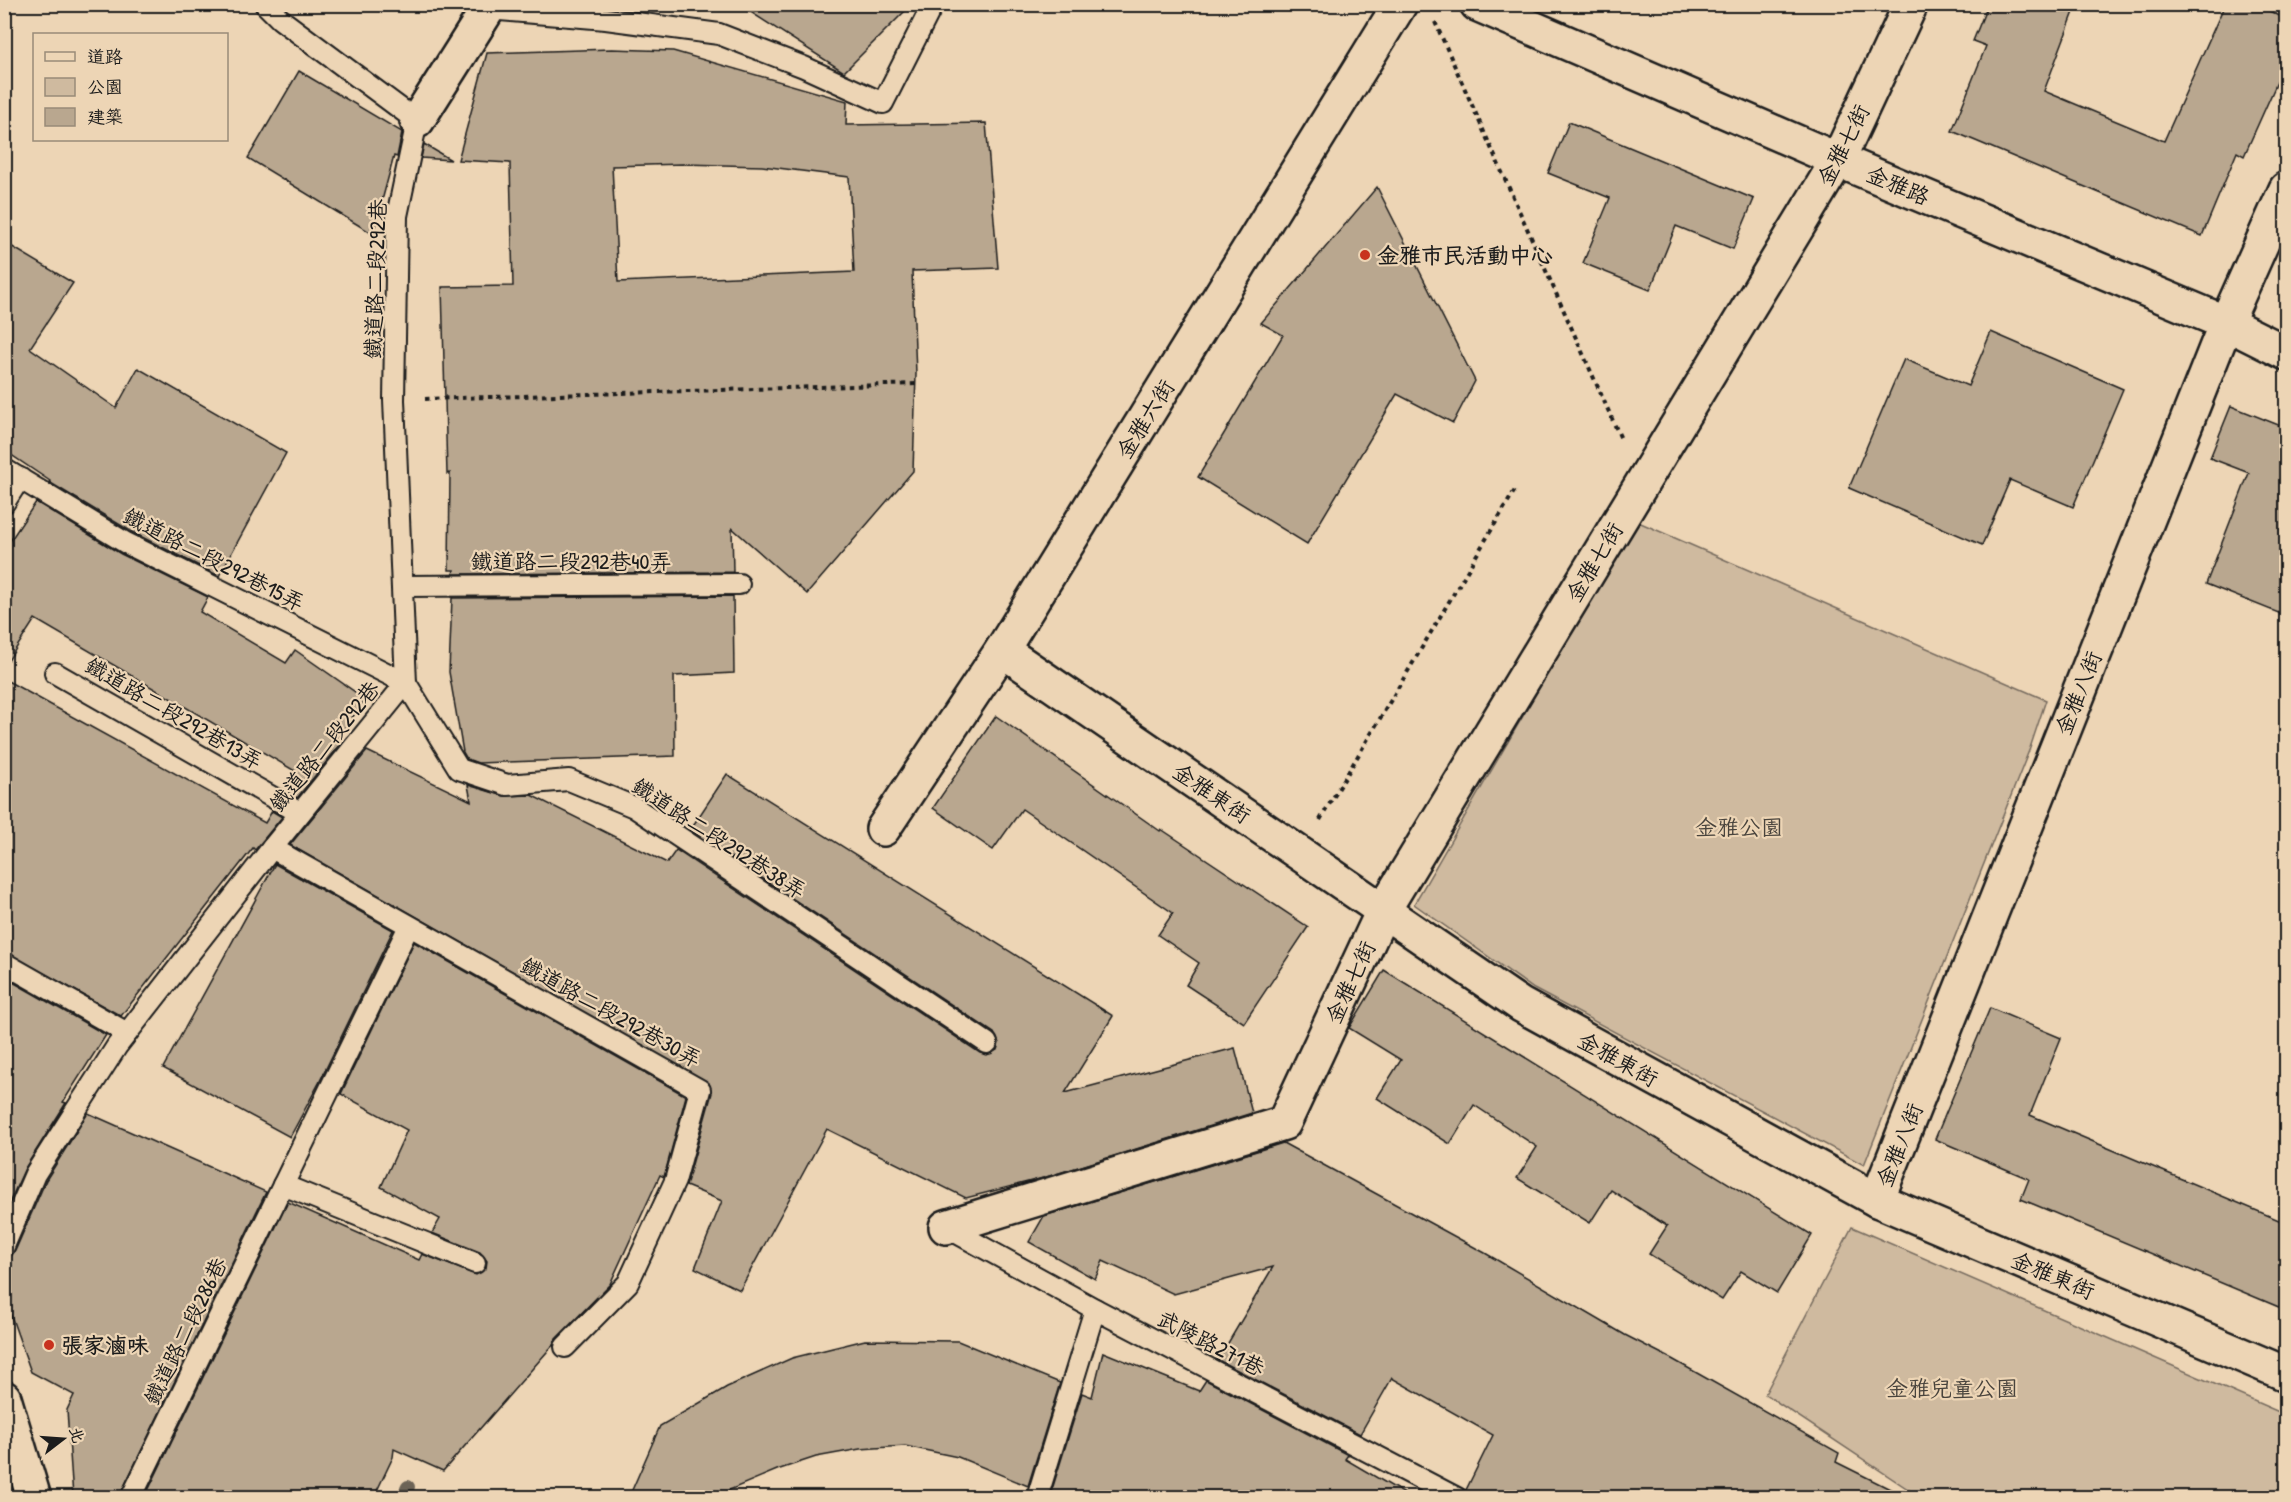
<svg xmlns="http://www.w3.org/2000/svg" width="2291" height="1502" font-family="'Patrick Hand','LXGW WenKai TC',sans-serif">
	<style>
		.green { fill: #cfba9f; stroke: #766b5e; stroke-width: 1.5 }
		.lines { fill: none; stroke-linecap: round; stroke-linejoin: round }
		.stream { stroke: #6c6457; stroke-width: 14 }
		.building { fill: #b9a78f; stroke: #1c1c1c; stroke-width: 1.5; fill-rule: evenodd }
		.lane-casing { stroke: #1c1c1c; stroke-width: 24 }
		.street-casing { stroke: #1c1c1c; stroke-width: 38 }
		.secondary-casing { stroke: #1c1c1c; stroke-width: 38 }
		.path { stroke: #1c1c1c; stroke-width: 4; stroke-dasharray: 4.5 4.5; stroke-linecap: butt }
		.lane { stroke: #edd5b5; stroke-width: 20 }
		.street { stroke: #edd5b5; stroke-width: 33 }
		.secondary { stroke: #edd5b5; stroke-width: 33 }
		.poi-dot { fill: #c8321e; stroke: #edd5b5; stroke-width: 2 }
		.labels { text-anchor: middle; stroke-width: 4.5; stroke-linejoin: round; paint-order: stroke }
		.street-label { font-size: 22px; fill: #1c1c1c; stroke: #edd5b5 }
		.poi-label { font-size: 22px; font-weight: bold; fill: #1c1c1c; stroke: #edd5b5; text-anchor: start }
		.park-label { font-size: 22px; fill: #49443d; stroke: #edd5b5 }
	</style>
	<rect width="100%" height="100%" fill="#edd5b5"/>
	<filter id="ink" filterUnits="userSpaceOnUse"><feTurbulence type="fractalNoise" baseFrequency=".0167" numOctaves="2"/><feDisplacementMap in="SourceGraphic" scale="12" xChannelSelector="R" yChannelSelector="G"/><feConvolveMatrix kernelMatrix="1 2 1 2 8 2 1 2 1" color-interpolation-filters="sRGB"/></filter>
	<g filter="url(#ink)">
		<!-- green -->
		<g class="green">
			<path d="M 1636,521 L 2046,700 L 2030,748 L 1864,1165 L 1534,989 L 1414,904 Z"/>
			<path d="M 1852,1227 L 2286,1415 L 2286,1497 L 1920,1497 L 1765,1394 Z"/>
		</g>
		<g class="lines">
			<!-- stream -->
			<path class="stream" d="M 403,1498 L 408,1487"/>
		</g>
		<!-- building -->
		<g class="building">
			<path d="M 738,4 L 912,4 L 844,72 Z"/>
			<path d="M 1988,4 L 2077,4 L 2044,91 L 2164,141 L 2225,4 L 2255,4 L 2286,19 L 2286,62 L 2244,156 L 2237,152 L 2202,236 L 1952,131 L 1986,46 L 1973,41 Z"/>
			<path d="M 612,49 L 673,51 L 847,101 L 846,125 L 986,123 L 998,268 L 912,271 L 916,374 L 913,471 L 807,594 L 732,528 L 733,572 L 453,574 L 454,570 L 449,570 L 450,473 L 447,474 L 442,287 L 513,286 L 510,163 L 458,160 L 487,53 ZM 683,164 L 762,166 L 849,177 L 854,272 L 618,282 L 612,166 Z"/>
			<path d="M 299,71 L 402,132 L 397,157 L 394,156 L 373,234 L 248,158 Z"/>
			<path d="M 1569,122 L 1754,199 L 1733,249 L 1676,226 L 1650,290 L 1583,263 L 1610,198 L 1548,173 Z"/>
			<path d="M 424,144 L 451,160 L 421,158 Z"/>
			<path d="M 1377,187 L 1475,381 L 1453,423 L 1397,394 L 1307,544 L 1198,477 L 1283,335 L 1261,323 Z"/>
			<path d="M 4,242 L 73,283 L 30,348 L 116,408 L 138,368 L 286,453 L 219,576 L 132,532 L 49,482 L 50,481 L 4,450 Z"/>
			<path d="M 1991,332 L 2123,389 L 2073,507 L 2010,480 L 1982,545 L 1849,488 L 1904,359 L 1968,386 Z"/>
			<path d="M 2231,406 L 2286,428 L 2286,616 L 2206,584 L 2249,473 L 2210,458 Z"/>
			<path d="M 36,502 L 121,554 L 208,597 L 200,612 L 286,663 L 295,650 L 365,699 L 339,737 L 344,740 L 297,798 L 284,790 L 295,771 L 35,619 L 4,667 L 4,550 Z"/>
			<path d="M 733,596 L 734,673 L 674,676 L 675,756 L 478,763 L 467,759 L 463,752 L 449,672 L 452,598 Z"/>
			<path d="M 4,679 L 265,823 L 272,811 L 282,817 L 255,850 L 253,848 L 121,1016 L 4,951 Z"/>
			<path d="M 996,716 L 1160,831 L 1161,829 L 1308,927 L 1244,1023 L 1186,985 L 1199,963 L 1158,935 L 1173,913 L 1022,809 L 993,850 L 933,808 Z"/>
			<path d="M 367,751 L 471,801 L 468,785 L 504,796 L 531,795 L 667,863 L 676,850 L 980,1053 L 987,1055 L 997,1050 L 999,1043 L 994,1033 L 690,830 L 727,774 L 1113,1016 L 1065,1093 L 1235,1048 L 1252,1113 L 1043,1178 L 966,1198 L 827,1129 L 740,1290 L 695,1268 L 722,1201 L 686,1186 L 712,1093 L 709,1083 L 290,845 Z"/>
			<path d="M 275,864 L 393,930 L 319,1083 L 290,1137 L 163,1068 Z"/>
			<path d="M 414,942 L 686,1096 L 664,1177 L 660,1175 L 610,1284 L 556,1339 L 553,1345 L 443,1471 L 394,1449 L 393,1457 L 374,1497 L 145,1497 L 288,1202 L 419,1260 L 422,1254 L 476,1275 L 486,1268 L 487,1261 L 480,1252 L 432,1233 L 440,1219 L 381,1187 L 407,1130 L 341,1094 Z"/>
			<path d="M 1384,970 L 1812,1235 L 1777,1293 L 1741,1271 L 1722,1300 L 1649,1254 L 1667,1226 L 1611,1190 L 1590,1223 L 1517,1178 L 1537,1147 L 1474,1105 L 1450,1144 L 1377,1098 L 1401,1060 L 1349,1028 Z"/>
			<path d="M 4,977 L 106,1035 L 63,1102 L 66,1103 L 25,1168 L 4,1214 Z"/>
			<path d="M 1990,1008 L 2061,1038 L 2030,1115 L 2286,1223 L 2286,1310 L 2021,1199 L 2029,1179 L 1935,1139 Z"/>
			<path d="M 88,1113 L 266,1192 L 119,1497 L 73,1497 L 67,1410 L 74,1395 L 31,1372 L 4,1296 L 4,1258 L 11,1256 L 15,1251 L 46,1180 Z"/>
			<path d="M 1283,1143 L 1485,1253 L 1625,1335 L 1672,1359 L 1839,1453 L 1836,1462 L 1906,1497 L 1469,1497 L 1466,1490 L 1493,1435 L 1392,1378 L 1360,1434 L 1218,1360 L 1273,1267 L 1174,1294 L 1103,1261 L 1095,1279 L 1029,1242 L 1044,1216 Z"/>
			<path d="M 865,1340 L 958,1341 L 1060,1383 L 1028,1486 L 958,1457 L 905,1446 L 860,1449 L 816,1457 L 777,1470 L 713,1497 L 629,1497 L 660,1426 L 727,1387 L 792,1358 Z"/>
			<path d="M 1103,1352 L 1199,1391 L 1206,1380 L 1348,1455 L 1345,1459 L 1410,1497 L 1055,1497 L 1050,1496 L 1082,1393 L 1092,1397 Z"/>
		</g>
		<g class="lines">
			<!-- lane casing -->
			<g class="lane-casing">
				<g id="lane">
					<path d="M 487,9 L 606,19 L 719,34 L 804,67 L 883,103 L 933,4"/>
					<path d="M 4,469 L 126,543 L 406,683 L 459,769 L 507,785 L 569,780 L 634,807 L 987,1043"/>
					<path d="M 4,503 L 20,478"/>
					<path d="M 403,586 L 739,584"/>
					<path d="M 55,673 L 300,813"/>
					<path d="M 272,848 L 700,1090 L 675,1181 L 628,1283 L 565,1347"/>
					<path d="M 4,963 L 127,1033"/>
					<path d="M 283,1185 L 475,1263"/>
					<path d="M 946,1227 L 1095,1309 L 1457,1498"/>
					<path d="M 4,1246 L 35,1174 L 117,1046 L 272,848 L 406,683 L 394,400 L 397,216 L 417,121 L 280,19 L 265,4"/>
					<path d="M 131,1498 L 409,926"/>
					<path d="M 1037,1498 L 1095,1309"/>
				</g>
			</g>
			<!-- street casing -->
			<g class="street-casing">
				<g id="street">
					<path d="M 1477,4 L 1838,160 L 2226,323 L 2286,353"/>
					<path d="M 417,121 L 491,4"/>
					<path d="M 1002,650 L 1521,1005 L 1877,1200 L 2286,1374"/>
					<path d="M 883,829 L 1002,650 L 1400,4"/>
					<path d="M 1877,1200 L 2226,323 L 2286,189"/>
					<path d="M 946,1227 L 1284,1123 L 1383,911 L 1838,160 L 1911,4"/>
				</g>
			</g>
			<!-- secondary casing -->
			<g class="secondary-casing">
				<path id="secondary" d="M 4,1398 L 34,1498"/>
			</g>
			<!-- path -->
			<g class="path">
				<path d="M 1435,22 L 1621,439"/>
				<path d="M 425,399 L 918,384"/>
				<path d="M 1320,820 L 1515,490"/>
			</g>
			<!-- lane -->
			<use href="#lane" class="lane"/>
			<!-- street -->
			<use href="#street" class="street"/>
			<!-- secondary -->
			<use href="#secondary" class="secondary"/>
		</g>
	</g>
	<!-- markers -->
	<g class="poi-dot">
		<circle cx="1365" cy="255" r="6"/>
		<circle cx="49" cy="1345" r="6"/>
	</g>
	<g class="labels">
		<!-- street labels -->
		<g class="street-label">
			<text transform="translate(1843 145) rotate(-63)" y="8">金雅七街</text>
			<text transform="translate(1898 185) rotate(23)" y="8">金雅路</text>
			<text transform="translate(375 279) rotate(-88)" y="8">鐵道路二段292巷</text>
			<text transform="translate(1145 419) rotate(-58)" y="8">金雅六街</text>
			<text transform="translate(214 559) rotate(27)" y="8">鐵道路二段292巷15弄</text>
			<text x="571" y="569">鐵道路二段292巷40弄</text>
			<text transform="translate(1594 562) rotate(-59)" y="8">金雅七街</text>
			<text transform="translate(2078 693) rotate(-68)" y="8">金雅八街</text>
			<text transform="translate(174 713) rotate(30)" y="8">鐵道路二段292巷13弄</text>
			<text transform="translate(324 746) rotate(-51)" y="8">鐵道路二段292巷</text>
			<text transform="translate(1212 793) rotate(34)" y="8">金雅東街</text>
			<text transform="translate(719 838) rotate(33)" y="8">鐵道路二段292巷38弄</text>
			<text transform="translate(1350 982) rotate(-65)" y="8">金雅七街</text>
			<text transform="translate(611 1012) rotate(29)" y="8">鐵道路二段292巷30弄</text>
			<text transform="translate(1618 1059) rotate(29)" y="8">金雅東街</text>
			<text transform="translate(1899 1145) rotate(-68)" y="8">金雅八街</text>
			<text transform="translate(2053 1275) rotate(23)" y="8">金雅東街</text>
			<text transform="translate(185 1331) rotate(-64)" y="8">鐵道路二段286巷</text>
			<text transform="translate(1211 1343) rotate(27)" y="8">武陵路271巷</text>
		</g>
		<!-- poi labels -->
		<g class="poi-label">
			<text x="1377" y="263">金雅市民活動中心</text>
			<text x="61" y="1353">張家滷味</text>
		</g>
		<!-- park labels -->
		<g class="park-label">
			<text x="1739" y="835">金雅公園</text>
			<text x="1952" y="1396">金雅兒童公園</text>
		</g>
	</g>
	<!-- margin -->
	<rect width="2291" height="1502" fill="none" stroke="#edd5b5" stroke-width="24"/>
	<rect x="12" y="12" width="2267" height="1478" fill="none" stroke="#1c1c1c" stroke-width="2" filter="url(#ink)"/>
	<!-- legend -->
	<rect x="33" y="33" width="195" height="108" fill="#edd5b5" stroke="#998b78" stroke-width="1.5"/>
	<rect x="45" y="52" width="30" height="9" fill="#edd5b5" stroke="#998b78" stroke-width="1.5"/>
	<text x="87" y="63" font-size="18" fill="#1c1c1c">道路</text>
	<rect x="45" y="78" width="30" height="18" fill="#cfba9f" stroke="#998b78" stroke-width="1.5"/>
	<text x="87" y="93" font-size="18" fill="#1c1c1c">公園</text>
	<rect x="45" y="108" width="30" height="18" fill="#b9a78f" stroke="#998b78" stroke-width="1.5"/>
	<text x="87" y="123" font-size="18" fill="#1c1c1c">建築</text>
	<!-- north arrow -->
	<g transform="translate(63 1439) rotate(73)" stroke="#edd5b5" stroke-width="4.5" paint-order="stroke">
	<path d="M0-4.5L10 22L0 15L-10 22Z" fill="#1c1c1c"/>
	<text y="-9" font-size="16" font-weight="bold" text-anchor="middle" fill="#1c1c1c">北</text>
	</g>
</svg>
